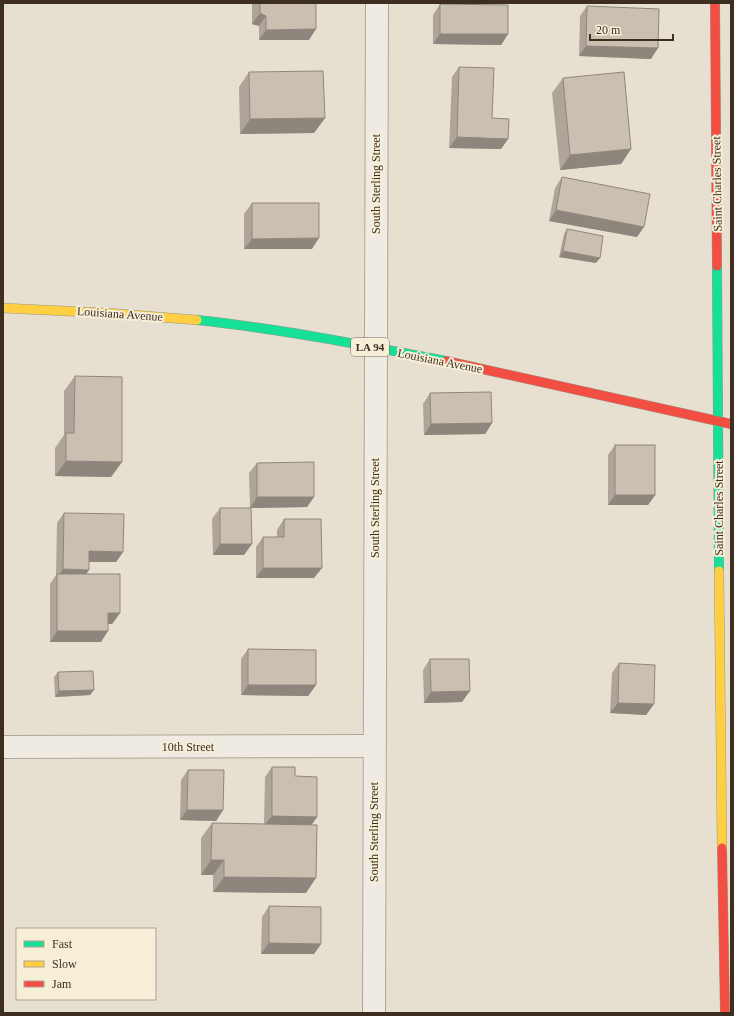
<svg xmlns="http://www.w3.org/2000/svg" width="734" height="1016" font-family="'Times New Roman',serif">
	<style>
		.lines { fill: none; stroke-linecap: round; stroke-linejoin: round }
		.street-casing { stroke: #ada599; stroke-width: 24 }
		.fast-casing { stroke: #9c958a; stroke-width: 10 }
		.slow-casing { stroke: #9c958a; stroke-width: 10 }
		.jam-casing { stroke: #9c958a; stroke-width: 10 }
		.street { stroke: #efebe3; stroke-width: 22 }
		.fast { stroke: #16e098; stroke-width: 9 }
		.slow { stroke: #ffcf43; stroke-width: 9 }
		.jam { stroke: #f24e42; stroke-width: 9 }
		.wall { fill: #afa499 }
		.shaded-wall { fill: #8e867d }
		.building { fill: #cbbfb2; stroke: #8e867d }
		.labels { text-anchor: middle; stroke-width: 4; stroke-linejoin: round; paint-order: stroke }
		.shield { fill: #f7eed8; stroke: #756857; stroke-width: 1 }
		.shield-label { font-size: 11px; font-weight: bold; fill: #3d2e20 }
		.street-label { font-size: 12px; fill: #3d2e20; stroke: #f7eed8 }
	</style>
	<rect width="100%" height="100%" fill="#e7e0d1"/>
	<g class="lines">
		<!-- street casing -->
		<g class="street-casing">
			<g id="street">
				<path d="M 3,747 L 374,746"/>
				<path d="M 374,1013 L 377,3"/>
			</g>
		</g>
		<!-- fast casing -->
		<g class="fast-casing">
			<g id="fast">
				<path d="M 717,266 L 719,571"/>
				<path d="M 197,320 C 281,329 363,345 446,361"/>
			</g>
		</g>
		<!-- slow casing -->
		<g class="slow-casing">
			<g id="slow">
				<path d="M 3,308 L 107,313 L 197,320"/>
				<path d="M 719,571 L 722,848"/>
			</g>
		</g>
		<!-- jam casing -->
		<g class="jam-casing">
			<g id="jam">
				<path d="M 715,3 L 717,266"/>
				<path d="M 446,361 L 731,424"/>
				<path d="M 722,848 L 725,1013"/>
			</g>
		</g>
		<!-- street -->
		<use href="#street" class="street"/>
		<!-- fast -->
		<use href="#fast" class="fast"/>
		<!-- slow -->
		<use href="#slow" class="slow"/>
		<!-- jam -->
		<use href="#jam" class="jam"/>
	</g>
	<!-- wall -->
	<g class="wall">
		<path d="M 252,3 L 316,3 L 309,40 L 259,40 L 259,26 L 252,24 Z"/>
		<path d="M 440,4 L 508,34 L 501,45 L 433,44 L 433,15 Z"/>
		<path d="M 587,6 L 651,59 L 579,56 L 580,16 Z"/>
		<path d="M 459,67 L 492,118 L 508,139 L 501,149 L 449,148 L 452,77 Z"/>
		<path d="M 249,72 L 325,118 L 314,133 L 240,134 L 239,87 Z"/>
		<path d="M 563,78 L 631,149 L 621,164 L 560,170 L 552,93 Z"/>
		<path d="M 562,177 L 637,237 L 549,221 L 555,188 Z"/>
		<path d="M 252,203 L 312,249 L 244,249 L 244,214 Z"/>
		<path d="M 567,229 L 596,263 L 559,257 L 564,234 Z"/>
		<path d="M 75,376 L 122,462 L 111,477 L 55,476 L 55,448 L 64,435 L 64,391 Z"/>
		<path d="M 430,393 L 492,423 L 485,434 L 424,435 L 423,404 Z"/>
		<path d="M 615,445 L 655,495 L 648,505 L 608,505 L 608,455 Z"/>
		<path d="M 257,463 L 314,497 L 307,507 L 250,508 L 249,473 Z"/>
		<path d="M 220,508 L 244,555 L 213,555 L 212,519 Z"/>
		<path d="M 64,513 L 123,552 L 116,562 L 89,562 L 86,574 L 120,613 L 112,624 L 108,624 L 101,642 L 50,642 L 50,584 L 56,575 L 57,523 Z"/>
		<path d="M 284,519 L 314,578 L 256,578 L 256,547 L 263,537 L 277,537 L 277,530 Z"/>
		<path d="M 248,649 L 316,685 L 308,696 L 241,695 L 241,659 Z"/>
		<path d="M 430,659 L 462,702 L 424,703 L 423,670 Z"/>
		<path d="M 619,663 L 654,704 L 646,715 L 610,713 L 612,673 Z"/>
		<path d="M 58,672 L 90,695 L 55,697 L 54,677 Z"/>
		<path d="M 272,767 L 295,776 L 317,817 L 311,825 L 306,893 L 213,892 L 213,875 L 201,875 L 201,838 L 212,823 L 264,824 L 265,777 Z"/>
		<path d="M 188,770 L 223,810 L 216,821 L 180,820 L 181,780 Z"/>
		<path d="M 269,906 L 321,944 L 314,954 L 261,954 L 262,917 Z"/>
	</g>
	<!-- shaded-wall -->
	<g class="shaded-wall">
		<path d="M 260,13 L 266,16 L 259,26 L 252,24 Z"/>
		<path d="M 316,29 L 309,40 L 259,40 L 266,30 Z"/>
		<path d="M 440,34 L 508,34 L 501,45 L 433,44 Z"/>
		<path d="M 586,46 L 658,48 L 651,59 L 579,56 Z"/>
		<path d="M 325,118 L 314,133 L 240,134 L 250,119 Z"/>
		<path d="M 457,137 L 508,139 L 501,149 L 449,148 Z"/>
		<path d="M 631,149 L 621,164 L 560,170 L 570,155 Z"/>
		<path d="M 556,210 L 644,227 L 637,237 L 549,221 Z"/>
		<path d="M 319,238 L 312,249 L 244,249 L 252,239 Z"/>
		<path d="M 563,251 L 600,258 L 596,263 L 559,257 Z"/>
		<path d="M 492,423 L 485,434 L 424,435 L 431,424 Z"/>
		<path d="M 66,461 L 122,462 L 111,477 L 55,476 Z"/>
		<path d="M 615,495 L 655,495 L 648,505 L 608,505 Z"/>
		<path d="M 257,497 L 314,497 L 307,507 L 250,508 Z"/>
		<path d="M 220,544 L 252,544 L 244,555 L 213,555 Z"/>
		<path d="M 89,551 L 123,552 L 116,562 L 82,562 Z"/>
		<path d="M 263,568 L 322,568 L 314,578 L 256,578 Z"/>
		<path d="M 63,569 L 89,570 L 82,580 L 57,578 Z"/>
		<path d="M 108,613 L 120,613 L 112,624 L 101,624 Z"/>
		<path d="M 57,631 L 108,631 L 101,642 L 50,642 Z"/>
		<path d="M 248,685 L 316,685 L 308,696 L 241,695 Z"/>
		<path d="M 94,690 L 90,695 L 55,697 L 59,691 Z"/>
		<path d="M 470,691 L 462,702 L 424,703 L 431,692 Z"/>
		<path d="M 618,703 L 654,704 L 646,715 L 610,713 Z"/>
		<path d="M 187,810 L 223,810 L 216,821 L 180,820 Z"/>
		<path d="M 272,816 L 317,817 L 310,827 L 264,826 Z"/>
		<path d="M 211,860 L 224,860 L 213,875 L 201,875 Z"/>
		<path d="M 224,877 L 316,878 L 306,893 L 213,892 Z"/>
		<path d="M 269,943 L 321,944 L 314,954 L 261,954 Z"/>
	</g>
	<!-- building -->
	<g class="building">
		<path d="M 260,3 L 316,3 L 316,29 L 266,30 L 266,16 L 260,13 Z"/>
		<path d="M 440,4 L 508,5 L 508,34 L 440,34 Z"/>
		<path d="M 587,6 L 659,9 L 658,48 L 586,46 Z"/>
		<path d="M 459,67 L 494,68 L 492,118 L 509,119 L 508,139 L 457,137 Z"/>
		<path d="M 323,71 L 325,118 L 250,119 L 249,72 Z"/>
		<path d="M 624,72 L 631,149 L 570,155 L 563,78 Z"/>
		<path d="M 562,177 L 650,194 L 644,227 L 556,210 Z"/>
		<path d="M 252,203 L 319,203 L 319,238 L 252,239 Z"/>
		<path d="M 567,229 L 603,236 L 600,258 L 563,251 Z"/>
		<path d="M 75,376 L 122,377 L 122,462 L 66,461 L 66,433 L 74,433 Z"/>
		<path d="M 491,392 L 492,423 L 431,424 L 430,393 Z"/>
		<rect x="615" y="445" width="40" height="50"/>
		<path d="M 314,462 L 314,497 L 257,497 L 257,463 Z"/>
		<path d="M 220,508 L 251,508 L 252,544 L 220,544 Z"/>
		<path d="M 64,513 L 124,514 L 123,552 L 89,551 L 89,570 L 63,569 Z"/>
		<path d="M 284,519 L 321,519 L 322,568 L 263,568 L 263,537 L 284,537 Z"/>
		<path d="M 57,574 L 120,574 L 120,613 L 108,613 L 108,631 L 57,631 Z"/>
		<path d="M 248,649 L 316,650 L 316,685 L 248,685 Z"/>
		<path d="M 430,659 L 469,659 L 470,691 L 431,692 Z"/>
		<path d="M 619,663 L 655,665 L 654,704 L 618,703 Z"/>
		<path d="M 93,671 L 94,690 L 59,691 L 58,672 Z"/>
		<path d="M 272,767 L 295,767 L 295,776 L 317,777 L 317,817 L 272,816 Z"/>
		<path d="M 188,770 L 224,770 L 223,810 L 187,810 Z"/>
		<path d="M 212,823 L 317,825 L 316,878 L 224,877 L 224,860 L 211,860 Z"/>
		<path d="M 269,906 L 321,907 L 321,944 L 269,943 Z"/>
	</g>
	<g class="labels">
		<!-- shield labels -->
		<rect class="shield" x="351" y="338" width="38" height="18" rx="3"/>
		<g class="shield-label">
			<text x="370" y="351">LA 94</text>
		</g>
		<!-- street labels -->
		<g class="street-label">
			<text transform="translate(376 184) rotate(-90)" y="4">South Sterling Street</text>
			<text transform="translate(717 184) rotate(-91)" y="4">Saint Charles Street</text>
			<text transform="translate(120 314) rotate(4)" y="4">Louisiana Avenue</text>
			<text transform="translate(440 361) rotate(11)" y="4">Louisiana Avenue</text>
			<text transform="translate(375 508) rotate(-90)" y="4">South Sterling Street</text>
			<text transform="translate(719 508) rotate(-90)" y="4">Saint Charles Street</text>
			<text x="188" y="751">10th Street</text>
			<text transform="translate(374 832) rotate(-90)" y="4">South Sterling Street</text>
		</g>
	</g>
	<!-- border -->
	<rect width="734" height="1016" fill="none" stroke="#3d2e20" stroke-width="8"/>
	<!-- legend -->
	<rect x="16" y="928" width="140" height="72" fill="#f7eed8" stroke="#ada18e"/>
	<rect x="24" y="941" width="20" height="6" fill="#16e098" stroke="#ada18e"/>
	<text x="52" y="948" font-size="12" fill="#3d2e20">Fast</text>
	<rect x="24" y="961" width="20" height="6" fill="#ffcf43" stroke="#ada18e"/>
	<text x="52" y="968" font-size="12" fill="#3d2e20">Slow</text>
	<rect x="24" y="981" width="20" height="6" fill="#f24e42" stroke="#ada18e"/>
	<text x="52" y="988" font-size="12" fill="#3d2e20">Jam</text>
	<!-- scale -->
	<path d="M590 34v6h83v-6" fill="none" stroke="#3d2e20" stroke-width="2"/>
	<text x="596" y="34" font-size="12" fill="#3d2e20" stroke="#f7eed8" stroke-width="3" paint-order="stroke">20 m</text>
</svg>
